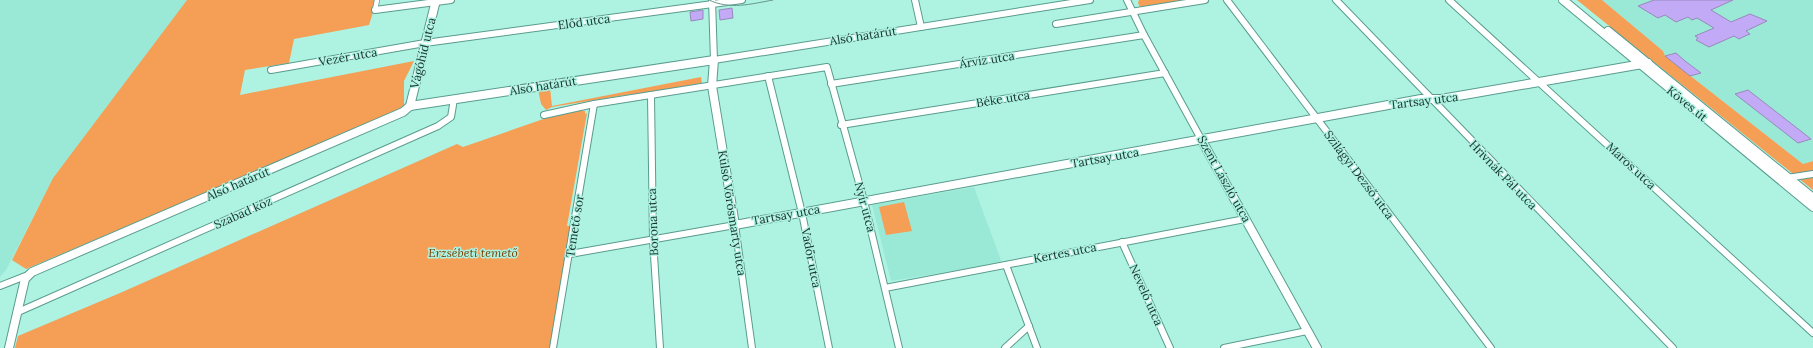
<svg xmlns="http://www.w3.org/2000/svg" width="1813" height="348" font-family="Lora,serif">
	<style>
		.built { fill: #9ae9d7 }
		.green { fill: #f59e55 }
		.building { fill: #c2aaf7; stroke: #9889b9 }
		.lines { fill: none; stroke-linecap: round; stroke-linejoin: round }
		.pedestrian-casing { stroke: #599c8d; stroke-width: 6 }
		.minor-casing { stroke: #599c8d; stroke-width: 8 }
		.tertiary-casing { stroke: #599c8d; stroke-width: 10 }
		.pedestrian { stroke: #fff; stroke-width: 4.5 }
		.minor { stroke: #fff; stroke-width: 6 }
		.tertiary { stroke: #fff; stroke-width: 8 }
		.tram { stroke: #67988d; stroke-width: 1 }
		.labels { text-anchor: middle; stroke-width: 3; stroke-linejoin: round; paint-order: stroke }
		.street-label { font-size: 12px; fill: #16322c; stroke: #aef2e2 }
		.park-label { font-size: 12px; font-style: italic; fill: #773f02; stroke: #aef2e2 }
	</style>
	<rect width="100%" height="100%" fill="#aef2e2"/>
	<!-- built -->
	<g class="built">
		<path d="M 0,0 L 187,0 L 53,178 L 6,270 L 0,277 Z"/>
		<path d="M 1602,0 L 1813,0 L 1813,161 L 1803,164 L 1665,56 L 1663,51 Z"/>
		<path d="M 974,187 L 1002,263 L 891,281 L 872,205 Z"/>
	</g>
	<!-- green -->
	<g class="green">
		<path d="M 187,0 L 377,0 L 369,25 L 294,39 L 289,63 L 245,70 L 240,95 L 414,61 L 404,81 L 404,105 L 395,112 L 26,269 L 12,260 L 53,178 Z"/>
		<path d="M 1139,0 L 1200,0 L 1140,7 L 1138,3 Z"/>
		<path d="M 1577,0 L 1602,0 L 1663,51 L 1665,56 L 1803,164 L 1813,161 L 1813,190 Z"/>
		<path d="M 701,77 L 702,83 L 639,95 L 632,94 L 552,107 L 546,110 L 541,104 L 538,89 L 550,88 L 552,106 Z"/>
		<path d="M 579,111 L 585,111 L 585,114 L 587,113 L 567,226 L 573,226 L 551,348 L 15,348 L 18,336 L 120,293 L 457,144 L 463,147 L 555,115 Z"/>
		<path d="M 904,202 L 912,231 L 886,235 L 879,207 Z"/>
	</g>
	<!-- building -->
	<g class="building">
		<path d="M 1654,0 L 1733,0 L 1711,10 L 1731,22 L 1750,14 L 1767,21 L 1746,31 L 1750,34 L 1745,36 L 1739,39 L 1734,36 L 1709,47 L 1696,40 L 1698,38 L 1695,36 L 1714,28 L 1697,18 L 1692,20 L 1688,17 L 1676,22 L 1665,15 L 1658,18 L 1638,6 Z"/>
		<path d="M 732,8 L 733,18 L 720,20 L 719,10 Z"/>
		<path d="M 703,10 L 703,19 L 691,21 L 690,12 Z"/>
		<path d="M 1676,53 L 1685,61 L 1701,73 L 1690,76 L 1665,56 Z"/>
		<path d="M 1748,90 L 1811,139 L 1798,143 L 1735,94 Z"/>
	</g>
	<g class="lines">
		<!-- pedestrian casing -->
		<g class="pedestrian-casing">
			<path id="pedestrian" d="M 375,10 L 377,0"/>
		</g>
		<!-- minor casing -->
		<g class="minor-casing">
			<g id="minor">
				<path d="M 712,0 L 714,60 L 1090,0"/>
				<path d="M 915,0 L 921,27"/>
				<path d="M 1127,0 L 1144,35 L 1201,139"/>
				<path d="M 1227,0 L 1491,348"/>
				<path d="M 1336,0 L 1673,348"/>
				<path d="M 1449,0 L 1813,333"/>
				<path d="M 375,10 L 451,0"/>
				<path d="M 1056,24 L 1205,0"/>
				<path d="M 271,70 L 425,43 L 742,0"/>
				<path d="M 768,76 L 802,213 L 829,348"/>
				<path d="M 831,84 L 1144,35"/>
				<path d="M 651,95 L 653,240 L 660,348"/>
				<path d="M 544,115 L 594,104 L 827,67 L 864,201 L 899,348"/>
				<path d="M 841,125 L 1165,73"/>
				<path d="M 1787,178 L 1813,174"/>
				<path d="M 1122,242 L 1170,348"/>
				<path d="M 570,254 L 735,225 L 752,348"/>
				<path d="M 1006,265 L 1037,348"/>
				<path d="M 0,286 L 28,275"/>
				<path d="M 885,288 L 1245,219"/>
				<path d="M 18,312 L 438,126 L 451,117 L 454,99"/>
				<path d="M 553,348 L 594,104"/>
				<path d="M 1005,348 L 1029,326"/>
				<path d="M 1224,348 L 1307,331"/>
			</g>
		</g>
		<!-- tertiary casing -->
		<g class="tertiary-casing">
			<g id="tertiary">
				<path d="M 1563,0 L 1813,207"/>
				<path d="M 1608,31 L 1813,198"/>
				<path d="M 410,106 L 436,0"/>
				<path d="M 1201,139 L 1317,348"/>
				<path d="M 9,348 L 25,279 L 32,272 L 403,112 L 410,106 L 714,60 L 712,86 L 735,225 L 1421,99 L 1441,99 L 1648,63"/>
			</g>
		</g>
		<!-- pedestrian -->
		<use href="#pedestrian" class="pedestrian"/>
		<!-- minor -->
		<use href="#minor" class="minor"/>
		<!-- tertiary -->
		<use href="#tertiary" class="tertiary"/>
		<!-- tram -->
		<path class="tram" d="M 709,0 C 730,10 751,4 773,0"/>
	</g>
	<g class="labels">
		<!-- street labels -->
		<g class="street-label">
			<text transform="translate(584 22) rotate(-8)" y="4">Előd utca</text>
			<text transform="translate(863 36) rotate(-9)" y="4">Alsó határút</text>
			<text transform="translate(423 53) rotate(-76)" y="4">Vágóhíd utca</text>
			<text transform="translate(348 57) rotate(-10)" y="4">Vezér utca</text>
			<text transform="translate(987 60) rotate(-9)" y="4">Árvíz utca</text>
			<text transform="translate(543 86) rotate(-9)" y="4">Alsó határút</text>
			<text transform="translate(1003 99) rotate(-9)" y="4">Béke utca</text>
			<text transform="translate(1424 101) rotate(-7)" y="4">Tartsay utca</text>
			<text transform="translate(1687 104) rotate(39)" y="4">Köves út</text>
			<text transform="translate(1105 158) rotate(-10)" y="4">Tartsay utca</text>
			<text transform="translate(1631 166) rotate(43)" y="4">Maros utca</text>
			<text transform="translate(1359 175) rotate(53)" y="4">Szilágyi Dezső utca</text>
			<text transform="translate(1503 175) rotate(46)" y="4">Hrivnák Pál utca</text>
			<text transform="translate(1224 179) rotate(61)" y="4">Szent László utca</text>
			<text transform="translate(238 184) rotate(-23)" y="4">Alsó határút</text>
			<text transform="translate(865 207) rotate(75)" y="4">Nyír utca</text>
			<text transform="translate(243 213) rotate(-24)" y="4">Szabad köz</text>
			<text transform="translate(732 213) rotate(81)" y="4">Külső Vörösmarty utca</text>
			<text transform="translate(786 215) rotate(-10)" y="4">Tartsay utca</text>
			<text transform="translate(653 222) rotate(-92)" y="4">Borona utca</text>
			<text transform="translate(575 226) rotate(-81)" y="4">Temető sor</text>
			<text transform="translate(1065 253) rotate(-11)" y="4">Kertes utca</text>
			<text transform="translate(811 258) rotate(79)" y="4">Vadőr utca</text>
			<text transform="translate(1146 295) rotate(66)" y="4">Nevelő utca</text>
		</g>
		<!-- park labels -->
		<g class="park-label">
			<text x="473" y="257">Erzsébeti temető</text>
		</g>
	</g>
</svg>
